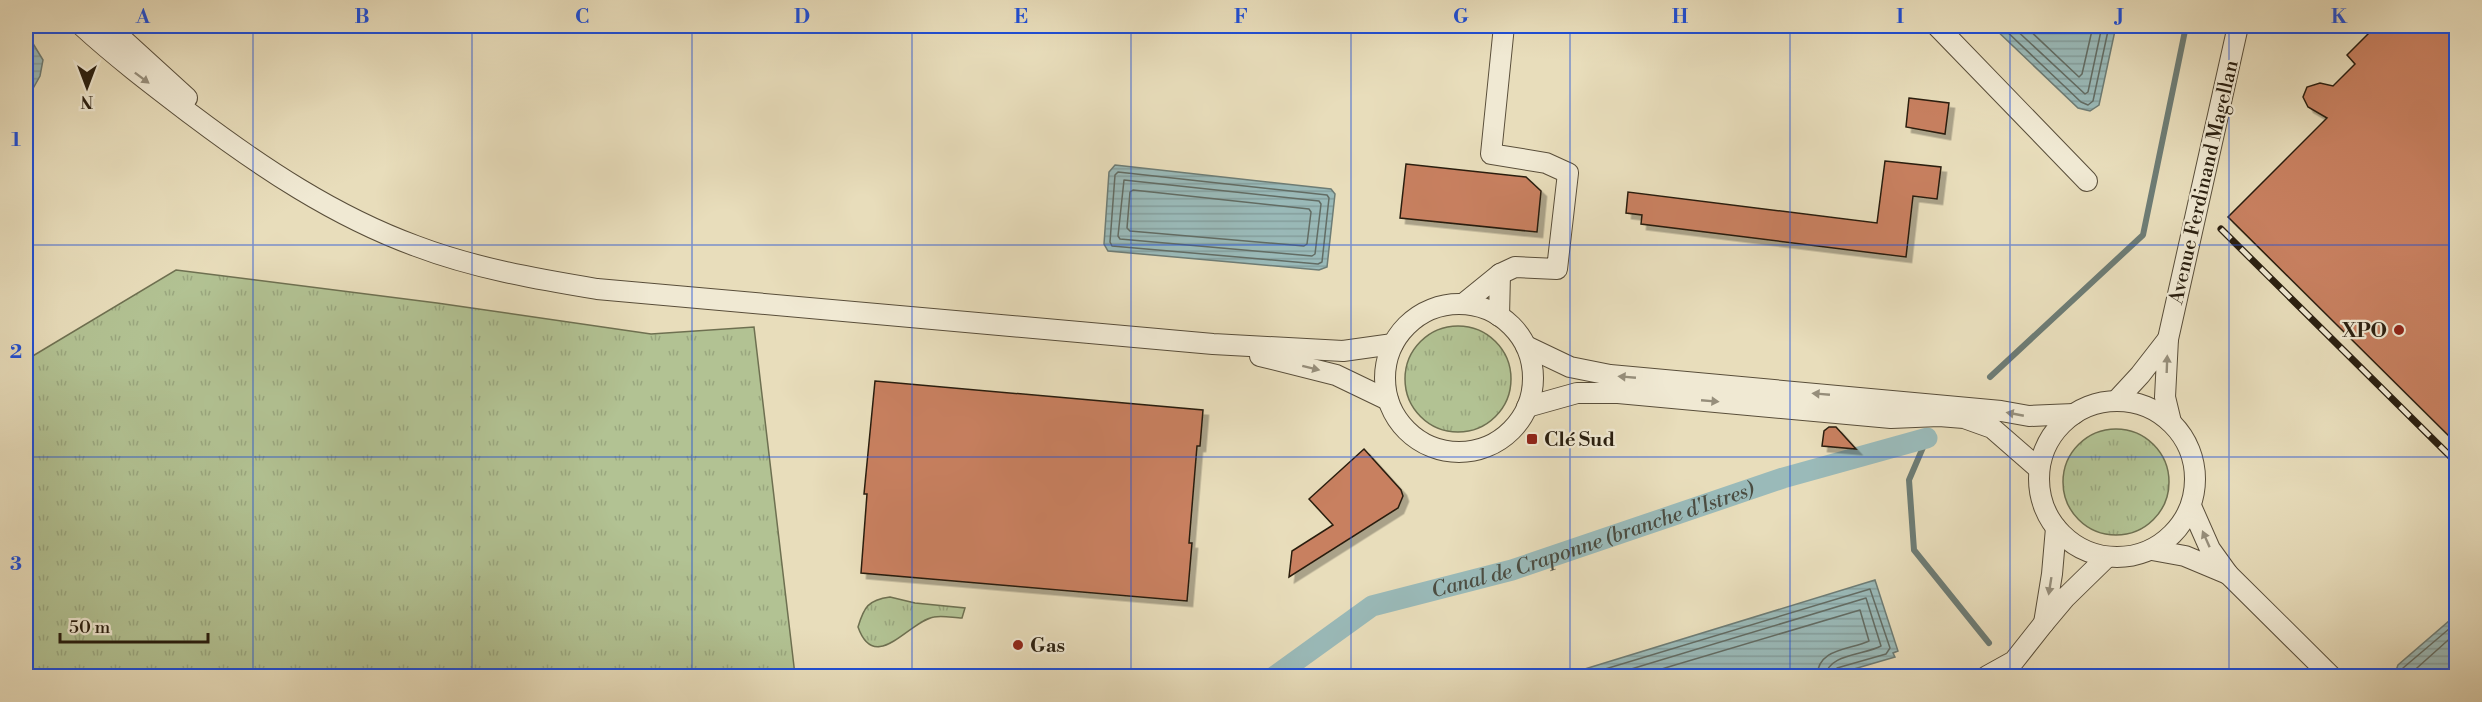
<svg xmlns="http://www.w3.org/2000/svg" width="2482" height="702" font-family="'Libre Bodoni',serif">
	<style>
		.grass { fill: url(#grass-tufts); stroke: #6e7051; stroke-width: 1.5 }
		.water { fill: url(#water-rules); stroke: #6d7c75; stroke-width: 1.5 }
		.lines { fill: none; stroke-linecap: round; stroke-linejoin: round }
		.shore { stroke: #626c64; stroke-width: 1.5 }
		.stream { stroke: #6d7c75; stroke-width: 6 }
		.canal { stroke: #9abab9; stroke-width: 21 }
		.building { fill: #c88061; stroke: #291e0f; stroke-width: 1.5; filter: url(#shadow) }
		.minor-casing { stroke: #594e3a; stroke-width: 22 }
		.minor { stroke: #f0e9d3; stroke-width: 20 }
		.rail-casing { stroke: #291e0f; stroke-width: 7 }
		.rail { stroke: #f0e9d3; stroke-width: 4.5; stroke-dasharray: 14; stroke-linecap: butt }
		.oneway { fill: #968e7b }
		.grid { fill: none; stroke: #1d4ed8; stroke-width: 1.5; stroke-opacity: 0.55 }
		.poi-dot { fill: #8f2418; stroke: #f0e9d3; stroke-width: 2 }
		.labels { text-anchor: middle; stroke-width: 4.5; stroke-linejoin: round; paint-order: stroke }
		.street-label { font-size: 20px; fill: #291e0f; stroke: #f0e9d3 }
		.poi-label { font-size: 20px; font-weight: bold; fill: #291e0f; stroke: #f0e9d3; text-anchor: start }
		.water-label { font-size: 21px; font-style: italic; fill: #4b4d42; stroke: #f0e9d3 }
		.neatline { fill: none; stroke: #1d4ed8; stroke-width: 2 }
		.grid-label { font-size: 20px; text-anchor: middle; font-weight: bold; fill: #1d4ed8 }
	</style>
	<defs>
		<pattern id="grass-tufts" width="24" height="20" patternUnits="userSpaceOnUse" patternTransform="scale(1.5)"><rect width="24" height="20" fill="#b2c293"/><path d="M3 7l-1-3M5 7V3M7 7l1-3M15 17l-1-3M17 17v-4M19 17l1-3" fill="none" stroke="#99a67e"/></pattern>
		<pattern id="water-rules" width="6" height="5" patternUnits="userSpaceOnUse" patternTransform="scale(1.5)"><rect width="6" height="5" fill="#9abab9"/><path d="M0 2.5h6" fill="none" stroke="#859f9e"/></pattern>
		<filter id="shadow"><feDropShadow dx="5.5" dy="5.5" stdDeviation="0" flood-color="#0004"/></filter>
	</defs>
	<rect width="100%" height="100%" fill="#e8ddbb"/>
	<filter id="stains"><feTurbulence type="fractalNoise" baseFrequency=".00333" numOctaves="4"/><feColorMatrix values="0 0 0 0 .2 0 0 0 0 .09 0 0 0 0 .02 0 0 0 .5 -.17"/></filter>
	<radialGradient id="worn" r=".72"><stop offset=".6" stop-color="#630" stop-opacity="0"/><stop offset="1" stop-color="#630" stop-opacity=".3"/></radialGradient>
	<!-- grass -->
	<g class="grass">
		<path d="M 176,270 L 437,303 L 651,334 L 754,327 L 795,675 L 26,676 L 26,360 Z"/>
		<circle cx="1458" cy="379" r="53"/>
		<circle cx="2116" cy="482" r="53"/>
		<path d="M 890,597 L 915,603 L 965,608 L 962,618 C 954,618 943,615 934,617 C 909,621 875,675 858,627 C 864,607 868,600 890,597 Z"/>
	</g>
	<!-- water -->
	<g class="water">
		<path d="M 1992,26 L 2116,26 L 2099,105 L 2090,111 L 2078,108 Z"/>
		<path d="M 26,32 L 43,60 L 40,76 L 26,101 Z"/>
		<path d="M 1115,165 L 1331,189 L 1335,194 L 1327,267 L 1319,270 L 1108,251 L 1104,244 L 1109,172 Z"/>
		<path d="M 1875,580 L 1898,651 L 1893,653 L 1895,657 L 1830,676 L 1562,676 Z"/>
		<path d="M 2456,615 L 2456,676 L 2394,676 L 2398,665 Z"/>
	</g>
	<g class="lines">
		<!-- shore -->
		<g class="shore">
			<path d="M 2001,26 L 2081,102 L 2088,105 L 2093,101 L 2109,26"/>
			<path d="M 2012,26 L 2085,94 L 2088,92 L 2102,26"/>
			<path d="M 2025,26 L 2079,77 L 2082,74 L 2093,26"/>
			<path d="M 1118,172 L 1327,195 L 1329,198 L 1322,262 L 1318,264 L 1112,246 L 1110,242 L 1115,175 Z"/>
			<path d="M 1124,180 L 1319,201 L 1321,204 L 1315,254 L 1312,256 L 1120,239 L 1118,236 Z"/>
			<path d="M 1133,190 L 1309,209 L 1311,212 L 1307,244 L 1304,246 L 1130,231 L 1127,228 L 1130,192 Z"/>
			<path d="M 1582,676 L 1870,589 L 1890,648 L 1886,654 L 1837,668 L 1833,676"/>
			<path d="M 1608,676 L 1866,598 L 1881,646 C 1865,655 1827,654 1826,676"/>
			<path d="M 1638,676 L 1860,610 L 1869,641 C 1850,650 1818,648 1817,676"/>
			<path d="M 2400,676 L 2403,668 L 2456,623"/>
			<path d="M 2408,676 L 2456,633"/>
		</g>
		<!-- stream -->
		<g class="stream">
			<path d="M 1990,377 L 2143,235 L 2186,26"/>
			<path d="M 1927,438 L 1909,480 L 1914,550 L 1989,643"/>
		</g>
		<!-- canal -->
		<path class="canal" id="s1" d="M 1275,676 L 1372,606 L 1512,570 L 1783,478 L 1927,438"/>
	</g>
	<!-- building -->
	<g class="building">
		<path d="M 2376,26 L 2457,26 L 2457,444 L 2228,217 L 2327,118 L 2308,107 L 2303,97 L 2307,87 L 2320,83 L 2333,86 L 2355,64 L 2347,55 Z"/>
		<path d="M 1909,98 L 1949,103 L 1945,134 L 1906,127 Z"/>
		<path d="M 1885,161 L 1941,167 L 1937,199 L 1913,196 L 1906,257 L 1641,224 L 1642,215 L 1626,213 L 1628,192 L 1877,223 Z"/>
		<path d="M 1406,164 L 1526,177 L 1541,191 L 1537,232 L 1400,218 Z"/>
		<path d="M 875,381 L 1203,410 L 1200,446 L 1197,446 L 1189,543 L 1192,543 L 1187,601 L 861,573 L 867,494 L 864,494 Z"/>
		<path d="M 1829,427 L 1836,427 L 1856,449 L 1822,446 L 1824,431 Z"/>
		<path d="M 1364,449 L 1401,490 L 1403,496 L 1398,508 L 1289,577 L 1292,551 L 1333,525 L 1309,499 Z"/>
	</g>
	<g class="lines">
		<!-- minor casing -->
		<g class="minor-casing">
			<g id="minor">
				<path d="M 82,26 C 117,58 154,86 192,115 C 261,167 334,216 416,246 C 474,268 536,279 597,289 L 1213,344 L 1343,351 L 1393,344"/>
				<path d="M 108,26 L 187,98"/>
				<path d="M 1937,26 L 2087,181"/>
				<path d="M 1500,274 L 1515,267 L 1557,269 L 1568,173 L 1546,163 L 1491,154 L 1504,26"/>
				<path d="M 1463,304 L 1500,274 L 1499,316"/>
				<circle cx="1459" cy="378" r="74"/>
				<path d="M 2168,339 L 2238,26"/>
				<path d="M 1526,346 L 1570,367 L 1610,375 L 2001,411 L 2029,416 L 2074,414"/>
				<path d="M 1260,356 L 1336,375 L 1388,400"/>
				<circle cx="2117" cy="479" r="78"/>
				<path d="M 2116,401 L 2140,375 L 2168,339 L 2165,397 L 2171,422"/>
				<path d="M 1527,407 L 1577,393 L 1618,393 L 1891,418 L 1939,416 L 1964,418 L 1992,428 L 2039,469"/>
				<path d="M 2056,528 L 2052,574 L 2044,623 L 2065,598 L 2107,557"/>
				<path d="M 2152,550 L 2185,556 L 2228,574 L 2210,549 L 2191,506"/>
				<path d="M 2228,574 L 2331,676"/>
				<path d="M 1987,676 L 2014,661 L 2044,623"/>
			</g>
		</g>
		<!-- minor -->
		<use href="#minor" class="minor"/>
		<!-- rail casing -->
		<g class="rail-casing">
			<path id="rail" d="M 2221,229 L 2456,462"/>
		</g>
		<!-- rail -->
		<use href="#rail" class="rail"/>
	</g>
	<!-- one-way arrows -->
	<defs><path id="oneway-solid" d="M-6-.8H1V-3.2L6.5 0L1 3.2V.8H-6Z" transform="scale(1.5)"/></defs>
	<g class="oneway">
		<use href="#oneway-solid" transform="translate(142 78) rotate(37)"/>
		<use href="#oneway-solid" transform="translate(2167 364) rotate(-88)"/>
		<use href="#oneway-solid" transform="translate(1311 368) rotate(14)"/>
		<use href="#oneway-solid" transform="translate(1627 377) rotate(-175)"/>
		<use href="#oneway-solid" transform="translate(1821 394) rotate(-175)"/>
		<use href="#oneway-solid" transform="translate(1710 401) rotate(5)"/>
		<use href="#oneway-solid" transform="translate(2015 414) rotate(-169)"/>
		<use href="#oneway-solid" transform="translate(2206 539) rotate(-114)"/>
		<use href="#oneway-solid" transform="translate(2050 586) rotate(99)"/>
	</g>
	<!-- grid -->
	<path class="grid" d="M 253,26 L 253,676M 472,26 L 472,676M 692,26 L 692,676M 912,26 L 912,676M 1131,26 L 1131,676M 1351,26 L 1351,676M 1570,26 L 1570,676M 1790,26 L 1790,676M 2010,26 L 2010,676M 2229,26 L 2229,676M 26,245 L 2456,245M 26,457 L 2456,457"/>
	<!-- markers -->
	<g class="poi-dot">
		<circle cx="2399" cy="330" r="6"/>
		<rect x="1526" y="433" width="12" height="12" rx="3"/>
		<circle cx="1018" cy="645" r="6"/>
	</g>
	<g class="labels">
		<!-- street labels -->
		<g class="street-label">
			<text transform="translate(2203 182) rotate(-77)" y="7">Avenue Ferdinand Magellan</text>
		</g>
		<!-- poi labels -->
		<g class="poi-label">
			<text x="2387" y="337" text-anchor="end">XPO</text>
			<text x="1544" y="446">Clé Sud</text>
			<text x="1030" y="652">Gas</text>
		</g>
		<!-- water labels -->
		<g class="water-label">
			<text dy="7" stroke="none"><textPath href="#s1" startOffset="350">Canal de Craponne (branche d'Istres)</textPath></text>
		</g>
	</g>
	<!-- margin -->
	<rect width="2482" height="702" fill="none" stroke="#e8ddbb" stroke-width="66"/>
	<!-- north arrow -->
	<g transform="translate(87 87) rotate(180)" stroke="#f0e9d3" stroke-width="4.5" paint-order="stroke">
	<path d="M0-4.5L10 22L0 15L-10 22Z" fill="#291e0f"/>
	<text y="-9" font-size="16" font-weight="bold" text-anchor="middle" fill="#291e0f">N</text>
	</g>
	<!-- scale -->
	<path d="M60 633v9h148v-9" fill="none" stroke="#291e0f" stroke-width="3"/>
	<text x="69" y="633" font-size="18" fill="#291e0f" stroke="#f0e9d3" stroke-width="4.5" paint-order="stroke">50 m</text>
	<rect x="33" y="33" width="2416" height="636" class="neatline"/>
	<g class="grid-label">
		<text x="143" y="23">A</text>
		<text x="362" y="23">B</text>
		<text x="582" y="23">C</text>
		<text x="802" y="23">D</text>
		<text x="1021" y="23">E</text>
		<text x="1241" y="23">F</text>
		<text x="1461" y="23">G</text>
		<text x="1680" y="23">H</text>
		<text x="1900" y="23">I</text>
		<text x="2120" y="23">J</text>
		<text x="2339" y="23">K</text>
		<text x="16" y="146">1</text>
		<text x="16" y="358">2</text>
		<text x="16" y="570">3</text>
	</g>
	<rect width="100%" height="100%" filter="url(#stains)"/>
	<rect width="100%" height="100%" fill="url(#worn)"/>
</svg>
